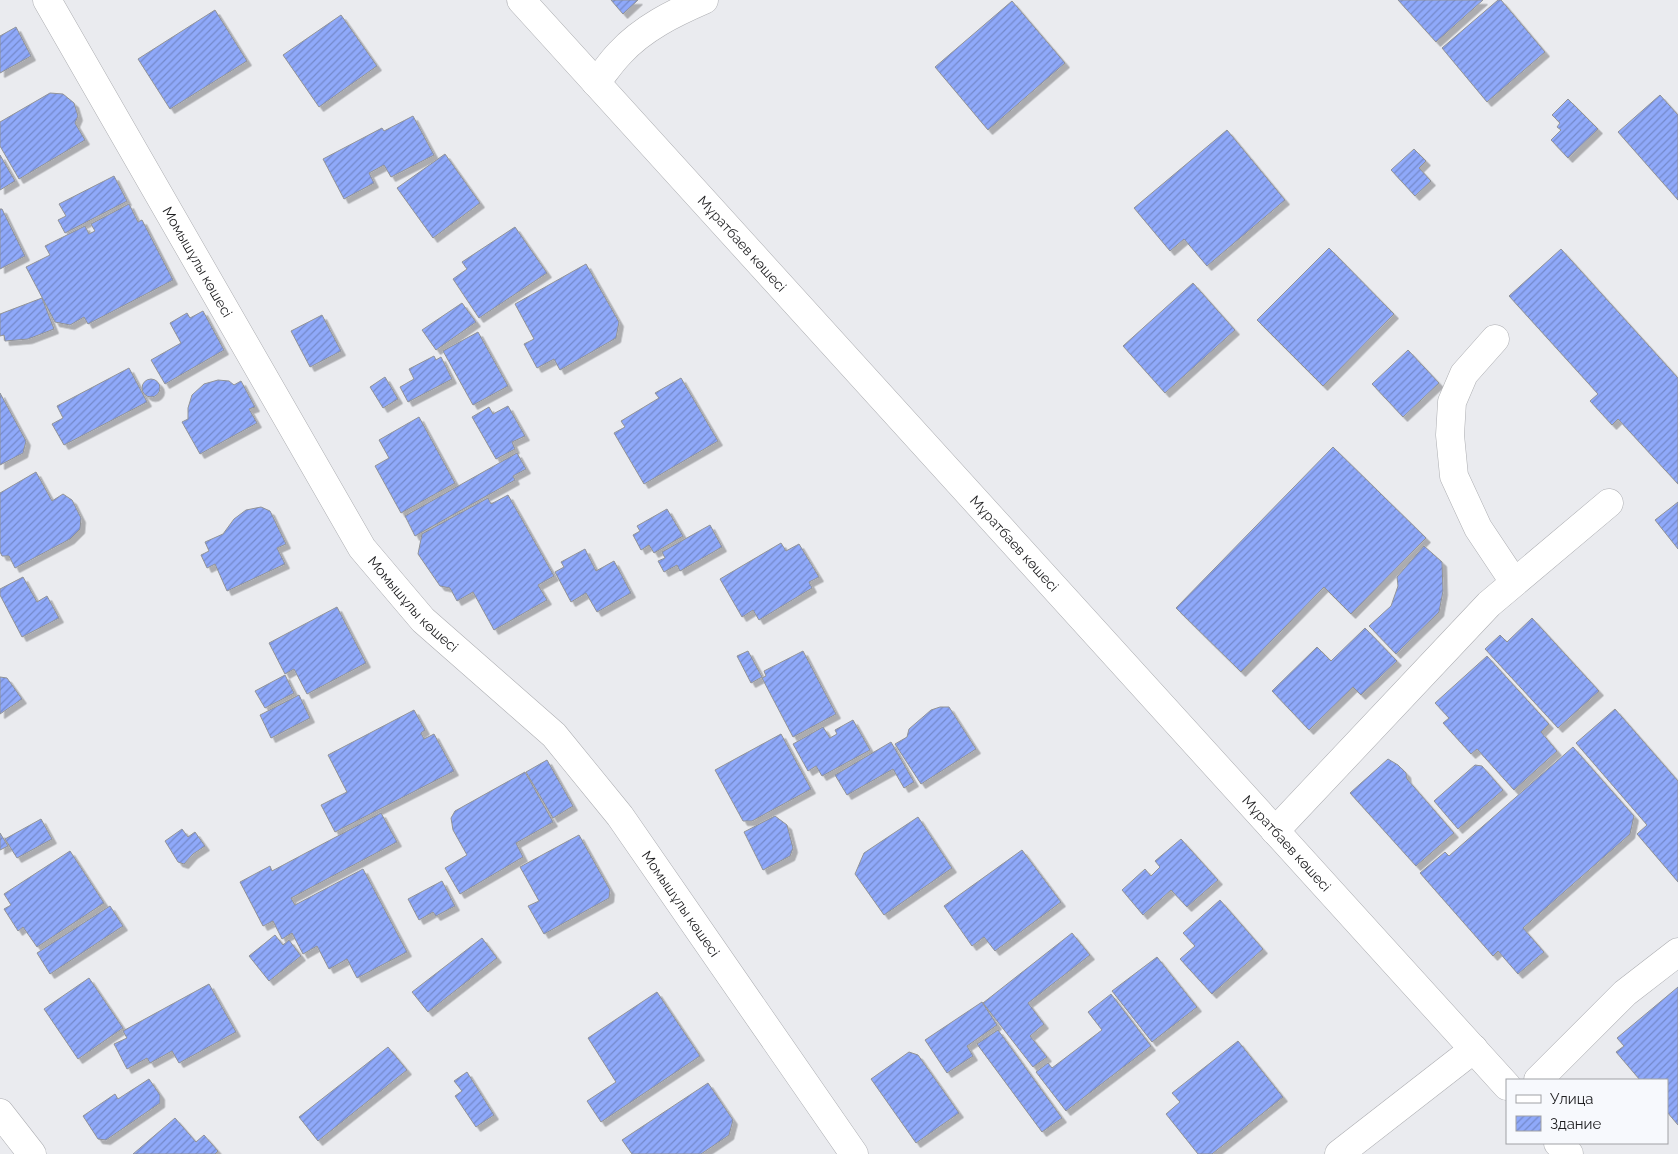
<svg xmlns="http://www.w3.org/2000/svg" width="1678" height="1154" font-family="Raleway,sans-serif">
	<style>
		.building { fill: url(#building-hatch); stroke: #919397; filter: url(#shadow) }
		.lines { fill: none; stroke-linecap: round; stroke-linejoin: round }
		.minor-casing { stroke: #adaeb2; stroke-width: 29 }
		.minor { stroke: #fff; stroke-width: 28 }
		.labels { text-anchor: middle; stroke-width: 4.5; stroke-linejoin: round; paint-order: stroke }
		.street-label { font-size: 14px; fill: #1e1e20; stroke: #f7f9fd }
	</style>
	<defs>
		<pattern id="building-hatch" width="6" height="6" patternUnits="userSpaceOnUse" patternTransform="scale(1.25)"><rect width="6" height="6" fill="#8fa9fa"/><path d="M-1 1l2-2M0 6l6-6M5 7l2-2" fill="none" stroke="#7489ca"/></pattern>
		<filter id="shadow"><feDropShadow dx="4.5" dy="4.5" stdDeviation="0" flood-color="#0004"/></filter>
	</defs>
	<rect width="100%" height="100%" fill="#eaebef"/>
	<!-- building -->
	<g class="building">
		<path d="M 611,0 L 638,0 L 623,14 Z"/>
		<path d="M 1398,0 L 1483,0 L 1436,42 Z"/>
		<path d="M 1498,0 L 1501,0 L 1545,52 L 1487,102 L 1442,48 Z"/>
		<path d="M 1012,1 L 1065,63 L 988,130 L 935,67 Z"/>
		<path d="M 215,10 L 247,61 L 170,109 L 138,59 Z"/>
		<path d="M 341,15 L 377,66 L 319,107 L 283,55 Z"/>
		<path d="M 16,27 L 31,56 L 0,73 L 0,36 Z"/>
		<path d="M 50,93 L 63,94 L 74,103 L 78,116 L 75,123 L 85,140 L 19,179 L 0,146 L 0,122 Z"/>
		<path d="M 1660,95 L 1678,115 L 1678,200 L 1618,132 Z"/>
		<path d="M 1568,99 L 1598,129 L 1568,158 L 1551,140 L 1561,130 L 1557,127 L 1560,123 L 1552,115 Z"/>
		<path d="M 413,116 L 434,155 L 391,177 L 384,165 L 369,173 L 374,183 L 344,199 L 323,159 L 382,128 L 384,131 Z"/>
		<path d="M 1227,130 L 1285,200 L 1207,266 L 1184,239 L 1170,251 L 1134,208 Z"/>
		<path d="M 1414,149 L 1426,161 L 1419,168 L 1431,181 L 1415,196 L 1391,170 Z"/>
		<path d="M 445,154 L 480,203 L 433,238 L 397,188 Z"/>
		<path d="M 0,155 L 15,181 L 0,190 Z"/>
		<path d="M 114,176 L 127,201 L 65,233 L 58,220 L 66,216 L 59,204 Z"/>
		<path d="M 129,204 L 138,222 L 142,220 L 173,280 L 88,324 L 84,317 L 70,325 L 55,322 L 26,267 L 50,255 L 45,246 L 85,226 L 89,234 L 95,231 L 91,224 Z"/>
		<path d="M 0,209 L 2,209 L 25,256 L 0,269 Z"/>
		<path d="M 515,227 L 547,273 L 479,318 L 453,279 L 467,269 L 462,262 Z"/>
		<path d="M 1329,248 L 1394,314 L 1323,386 L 1257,320 Z"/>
		<path d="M 1561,249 L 1678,378 L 1678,484 L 1618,419 L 1612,425 L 1590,401 L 1598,394 L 1509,296 Z"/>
		<path d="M 586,264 L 619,322 L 616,338 L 560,370 L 554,359 L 537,368 L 524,344 L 534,339 L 515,304 Z"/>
		<path d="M 1193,283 L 1235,330 L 1165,393 L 1123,346 Z"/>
		<path d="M 42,298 L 54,329 L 28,339 L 5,341 L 4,335 L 0,336 L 0,314 Z"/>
		<path d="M 462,303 L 476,322 L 436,350 L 422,330 Z"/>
		<path d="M 203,311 L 224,350 L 165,384 L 151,360 L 181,343 L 170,323 L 187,313 L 190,318 Z"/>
		<path d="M 322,315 L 341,351 L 310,367 L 291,331 Z"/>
		<path d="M 478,332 L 508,386 L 473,405 L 443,351 Z"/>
		<path d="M 1408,350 L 1439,383 L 1403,417 L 1372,384 Z"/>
		<path d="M 434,356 L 436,360 L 441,357 L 452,379 L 408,402 L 400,387 L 414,379 L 409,369 Z"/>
		<path d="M 129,368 L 147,402 L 64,445 L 52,424 L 63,418 L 57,406 Z"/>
		<path d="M 385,377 L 398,399 L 383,408 L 370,387 Z"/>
		<path d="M 681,378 L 718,441 L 644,484 L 614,433 L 625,427 L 621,421 L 659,398 L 655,393 Z"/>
		<circle cx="151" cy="388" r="9"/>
		<path d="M 218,380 L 229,381 L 234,385 L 241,381 L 255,407 L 249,409 L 257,423 L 200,454 L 182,422 L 188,419 L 188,408 L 192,395 L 204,384 Z"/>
		<path d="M 0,393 L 26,441 L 23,453 L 0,465 Z"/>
		<path d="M 508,406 L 525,436 L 512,442 L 515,449 L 496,459 L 472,417 L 489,407 L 493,414 Z"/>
		<path d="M 419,417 L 455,483 L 401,513 L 375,466 L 389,458 L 379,440 Z"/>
		<path d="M 1333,447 L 1426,538 L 1351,614 L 1324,587 L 1241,672 L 1176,608 Z"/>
		<path d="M 517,453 L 526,469 L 513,476 L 515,480 L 415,536 L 405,516 Z"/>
		<path d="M 36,472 L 52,501 L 63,494 L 72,500 L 81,518 L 80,529 L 70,539 L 15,568 L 9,556 L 2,556 L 0,552 L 0,493 Z"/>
		<path d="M 508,495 L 554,576 L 538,585 L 547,600 L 494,630 L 473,592 L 457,601 L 450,588 L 440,586 L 418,554 L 422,534 L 488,498 L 491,504 Z"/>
		<path d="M 1678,502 L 1678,549 L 1655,520 Z"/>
		<path d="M 261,507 L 270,511 L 286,544 L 277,548 L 285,564 L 227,591 L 215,564 L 207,568 L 201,555 L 209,551 L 205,542 L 223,534 L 234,519 L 246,510 Z"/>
		<path d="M 667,509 L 683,536 L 654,553 L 649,545 L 641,550 L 633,535 L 640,531 L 637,526 Z"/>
		<path d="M 710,525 L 722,547 L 680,571 L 677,565 L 664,572 L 658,561 L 665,558 L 662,552 Z"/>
		<path d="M 781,543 L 786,551 L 799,544 L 819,577 L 809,582 L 812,588 L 759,620 L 753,610 L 742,617 L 720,579 Z"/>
		<path d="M 1424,546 L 1442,562 L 1443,591 L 1439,612 L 1396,654 L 1369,626 L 1391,606 L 1398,586 L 1397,577 Z"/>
		<path d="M 585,549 L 596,571 L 614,561 L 631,593 L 597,612 L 586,593 L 571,602 L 555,572 L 564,567 L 561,562 Z"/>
		<path d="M 23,577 L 37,602 L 47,596 L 59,618 L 22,637 L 0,595 L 0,589 Z"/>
		<path d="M 337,607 L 366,663 L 307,694 L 294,669 L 285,674 L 269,643 Z"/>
		<path d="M 1532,618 L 1599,691 L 1558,728 L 1485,649 L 1500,635 L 1507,642 Z"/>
		<path d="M 1365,628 L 1397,661 L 1361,695 L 1353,687 L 1309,730 L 1272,691 L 1317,647 L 1331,661 Z"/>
		<path d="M 748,651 L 762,677 L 751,683 L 737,656 Z"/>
		<path d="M 803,651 L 836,714 L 793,737 L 762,678 L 766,676 L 764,671 Z"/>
		<path d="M 1487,656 L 1549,724 L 1541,732 L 1557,751 L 1514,790 L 1477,749 L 1471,754 L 1443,723 L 1449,718 L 1435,703 Z"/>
		<path d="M 285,675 L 294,693 L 265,708 L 255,691 Z"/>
		<path d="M 0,677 L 7,678 L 22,699 L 0,714 Z"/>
		<path d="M 299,695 L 310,718 L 271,738 L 260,715 Z"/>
		<path d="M 940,707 L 949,707 L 976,749 L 921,784 L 895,744 L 907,737 L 909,729 L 931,710 Z"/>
		<path d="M 1615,709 L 1678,781 L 1678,882 L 1637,834 L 1647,825 L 1576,743 Z"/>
		<path d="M 414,710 L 425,730 L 421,733 L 424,739 L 434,734 L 454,771 L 335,832 L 321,805 L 347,792 L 328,755 Z"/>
		<path d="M 853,720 L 870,750 L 822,776 L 816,766 L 808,771 L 793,744 L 823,727 L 830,738 L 837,734 L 835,730 Z"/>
		<path d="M 781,734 L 811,789 L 752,821 L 743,821 L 715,770 Z"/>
		<path d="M 891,742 L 914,782 L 904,788 L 893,769 L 847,795 L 835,775 Z"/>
		<path d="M 1573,747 L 1634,816 L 1630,834 L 1523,928 L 1544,952 L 1518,974 L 1498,951 L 1493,956 L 1420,873 L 1445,852 L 1449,856 Z"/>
		<path d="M 1388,759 L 1398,765 L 1406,773 L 1407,779 L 1454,833 L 1416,866 L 1350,793 Z"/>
		<path d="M 547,760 L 573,806 L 553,818 L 526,772 Z"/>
		<path d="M 1475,765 L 1482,766 L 1503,790 L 1458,829 L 1434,801 Z"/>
		<path d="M 525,772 L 553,822 L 516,843 L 523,857 L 460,894 L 445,868 L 467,855 L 453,830 L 451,818 L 455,811 Z"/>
		<path d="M 381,813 L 397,842 L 291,898 L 295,905 L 363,869 L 407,952 L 357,978 L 347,959 L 329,969 L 317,946 L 303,954 L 292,933 L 282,939 L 273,921 L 263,926 L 240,882 L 270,866 L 272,871 Z"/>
		<path d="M 775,816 L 787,825 L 793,848 L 790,856 L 763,870 L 744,832 Z"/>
		<path d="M 918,817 L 952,868 L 884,915 L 855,874 L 864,853 Z"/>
		<path d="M 41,819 L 52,839 L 17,858 L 5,839 Z"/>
		<path d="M 182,829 L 188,837 L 195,832 L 205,846 L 193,854 L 184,864 L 178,862 L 165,841 Z"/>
		<path d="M 0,833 L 8,846 L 0,850 Z"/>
		<path d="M 579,835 L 610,890 L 609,898 L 544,934 L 528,906 L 539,901 L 520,867 Z"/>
		<path d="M 1181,839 L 1218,880 L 1187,907 L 1171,890 L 1143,915 L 1122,890 L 1145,869 L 1151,876 L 1160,867 L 1155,861 Z"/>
		<path d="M 1022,850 L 1061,902 L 995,951 L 984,937 L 972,946 L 944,906 Z"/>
		<path d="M 70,851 L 104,903 L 37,947 L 23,927 L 18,931 L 4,909 L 11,905 L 4,894 Z"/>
		<path d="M 442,881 L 455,906 L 436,916 L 433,912 L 419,920 L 408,899 Z"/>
		<path d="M 1220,900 L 1263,949 L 1212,994 L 1180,959 L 1195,946 L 1183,933 Z"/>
		<path d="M 110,906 L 123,926 L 50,974 L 37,953 Z"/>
		<path d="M 1072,933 L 1090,955 L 1028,1003 L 1044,1024 L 1030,1036 L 1047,1057 L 1033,1067 L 983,1003 Z"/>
		<path d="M 275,935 L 283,945 L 289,940 L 301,956 L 269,981 L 249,956 Z"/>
		<path d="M 482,938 L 497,958 L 428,1012 L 412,992 Z"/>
		<path d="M 1157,957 L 1197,1007 L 1152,1042 L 1112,991 Z"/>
		<path d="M 89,978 L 123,1028 L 78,1059 L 44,1009 Z"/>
		<path d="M 209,984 L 236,1032 L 179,1063 L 172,1051 L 150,1063 L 147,1058 L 127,1069 L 114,1044 L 127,1038 L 123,1031 Z"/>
		<path d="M 1678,987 L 1678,1125 L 1667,1112 L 1667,1080 L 1640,1080 L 1616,1052 L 1624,1046 L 1617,1038 Z"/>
		<path d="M 657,992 L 700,1056 L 601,1122 L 587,1101 L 616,1082 L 588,1038 Z"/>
		<path d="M 1111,994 L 1151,1046 L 1066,1111 L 1036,1072 L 1048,1063 L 1052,1068 L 1102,1030 L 1088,1012 Z"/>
		<path d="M 982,1002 L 997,1025 L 967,1046 L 973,1056 L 947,1073 L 925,1040 Z"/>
		<path d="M 998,1030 L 1062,1118 L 1042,1132 L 977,1044 Z"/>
		<path d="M 1238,1041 L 1283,1097 L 1212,1154 L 1198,1154 L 1166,1114 L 1180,1102 L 1172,1093 Z"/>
		<path d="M 388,1047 L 407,1070 L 318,1141 L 299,1117 Z"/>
		<path d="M 909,1052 L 918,1055 L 959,1113 L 916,1143 L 871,1079 Z"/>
		<path d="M 467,1072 L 494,1115 L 476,1127 L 455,1096 L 462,1091 L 454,1081 Z"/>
		<path d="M 149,1079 L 160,1095 L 160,1103 L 106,1140 L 98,1139 L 83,1116 L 115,1094 L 118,1099 Z"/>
		<path d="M 708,1083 L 733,1120 L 729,1135 L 701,1154 L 632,1154 L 622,1140 Z"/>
		<path d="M 175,1118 L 196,1142 L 204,1135 L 218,1151 L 215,1154 L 133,1154 Z"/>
	</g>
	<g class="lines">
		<!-- minor casing -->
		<g class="minor-casing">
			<g id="minor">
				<path id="s1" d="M 47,0 L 362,548 L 423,620 L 554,735 L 620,816 L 854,1154"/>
				<path id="s2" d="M 521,0 L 1507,1086"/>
				<path d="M 596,83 C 604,73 611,62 620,53 C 643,28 674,13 704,0"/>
				<path d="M 1495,339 L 1464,374 L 1452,402 L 1450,435 L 1454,476 L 1478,528 L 1514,582"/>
				<path d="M 1275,831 L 1489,604 L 1609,503"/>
				<path d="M 1538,1080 L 1625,993 L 1678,952"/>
				<path d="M 0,1113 L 32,1154"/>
				<path d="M 1558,1143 L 1569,1154"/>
				<path d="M 1339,1154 L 1474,1049"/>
			</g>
		</g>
		<!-- minor -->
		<use href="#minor" class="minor"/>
	</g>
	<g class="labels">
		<!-- street labels -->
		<g class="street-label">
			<text dy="5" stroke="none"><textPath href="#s2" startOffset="329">Мұратбаев көшесі</textPath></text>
			<text dy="5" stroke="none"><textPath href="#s1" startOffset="302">Момышұлы көшесі</textPath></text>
			<text dy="5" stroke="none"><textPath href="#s2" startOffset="734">Мұратбаев көшесі</textPath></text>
			<text dy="5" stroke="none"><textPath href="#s1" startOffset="708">Момышұлы көшесі</textPath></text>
			<text dy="5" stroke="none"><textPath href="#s2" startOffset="1139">Мұратбаев көшесі</textPath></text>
			<text dy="5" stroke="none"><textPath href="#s1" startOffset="1112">Момышұлы көшесі</textPath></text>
		</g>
	</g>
	<!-- legend -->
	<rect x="1506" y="1079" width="162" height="65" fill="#f7f9fd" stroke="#a0a1a5"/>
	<rect x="1516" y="1095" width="25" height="8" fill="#ffffff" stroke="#a0a1a5"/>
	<text x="1550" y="1104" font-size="15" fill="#1e1e20">Улица</text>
	<rect x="1516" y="1116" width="25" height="15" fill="url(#building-hatch)" stroke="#a0a1a5"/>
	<text x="1550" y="1129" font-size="15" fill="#1e1e20">Здание</text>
</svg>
